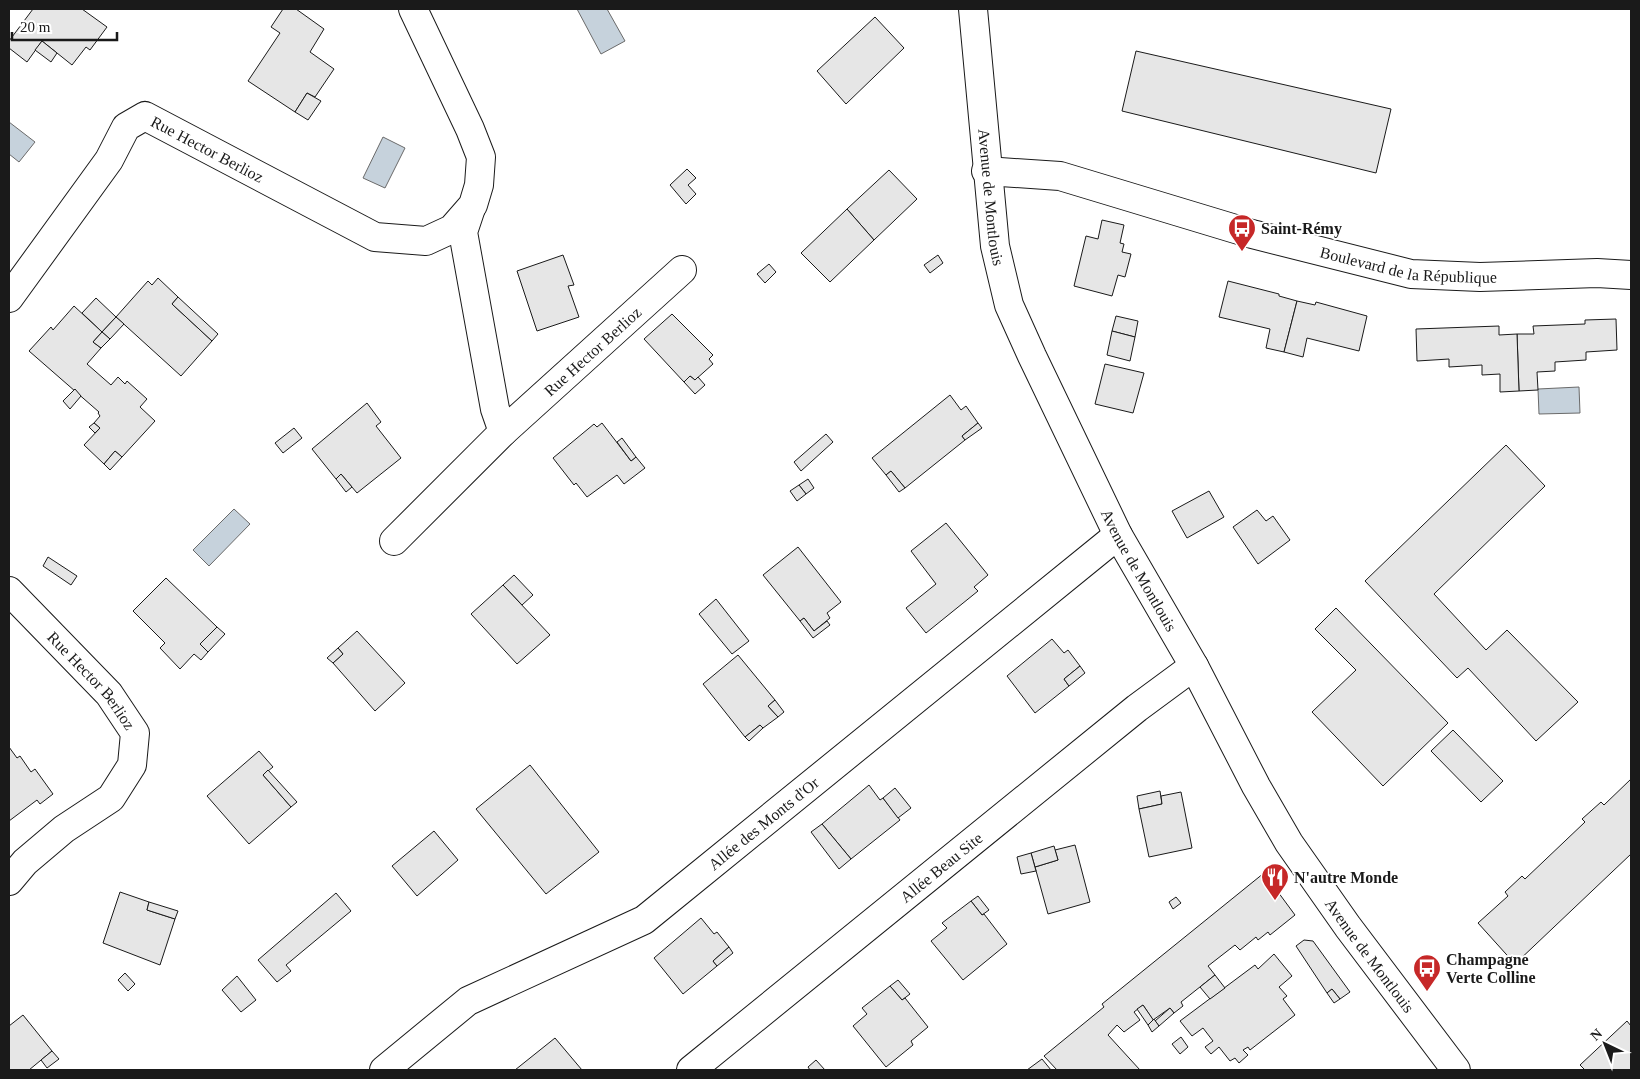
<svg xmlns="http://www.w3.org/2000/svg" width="1640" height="1079" font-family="'Times New Roman',serif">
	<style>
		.water { fill: #c6d2dc; stroke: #6a6a6a }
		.building { fill: #e6e6e6; stroke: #1a1a1a }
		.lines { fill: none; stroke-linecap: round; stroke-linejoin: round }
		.minor-casing { stroke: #1a1a1a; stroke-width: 30 }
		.minor { stroke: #fff; stroke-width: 28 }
		.labels { text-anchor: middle; stroke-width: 4; stroke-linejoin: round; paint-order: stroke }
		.street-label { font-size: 16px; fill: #1a1a1a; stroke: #fff }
		.poi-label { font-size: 16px; font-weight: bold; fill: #1a1a1a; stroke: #fff; text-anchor: start }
	</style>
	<rect width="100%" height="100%" fill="#fff"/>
	<!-- water -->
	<g class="water">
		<path d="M 577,9 L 607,9 L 625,41 L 601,54 Z"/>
		<path d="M 9,122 L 35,142 L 19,162 L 9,154 Z"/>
		<path d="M 383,137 L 405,148 L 385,188 L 363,178 Z"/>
		<path d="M 1579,387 L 1580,413 L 1539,414 L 1538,389 Z"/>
		<path d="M 234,509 L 250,524 L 209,566 L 193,550 Z"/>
	</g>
	<!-- building -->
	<g class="building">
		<path d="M 33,9 L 82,9 L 107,27 L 90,50 L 86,47 L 72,65 L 42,41 L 27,62 L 9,48 L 9,41 Z"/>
		<path d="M 283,9 L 296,9 L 324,29 L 310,52 L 334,69 L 315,97 L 307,93 L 295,112 L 248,81 L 280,33 L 271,27 Z"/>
		<path d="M 875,17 L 904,48 L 846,104 L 817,71 Z"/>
		<path d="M 42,41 L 57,53 L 51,62 L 35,50 Z"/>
		<path d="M 1136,51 L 1391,109 L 1376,173 L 1122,111 Z"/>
		<path d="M 307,93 L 321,101 L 308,120 L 295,112 Z"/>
		<path d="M 687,169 L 696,178 L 688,185 L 696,194 L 686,204 L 670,185 Z"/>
		<path d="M 889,170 L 917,199 L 874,240 L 847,209 Z"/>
		<path d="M 847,209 L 874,240 L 830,282 L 801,253 Z"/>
		<path d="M 1102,220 L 1124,225 L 1120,243 L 1124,244 L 1122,252 L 1131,254 L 1125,277 L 1118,275 L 1112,296 L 1074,286 L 1086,236 L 1098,239 Z"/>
		<path d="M 563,255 L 574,285 L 568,286 L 579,317 L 537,331 L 517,271 Z"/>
		<path d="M 938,255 L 943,263 L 930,273 L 924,265 Z"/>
		<path d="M 769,264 L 776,272 L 765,283 L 757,274 Z"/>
		<path d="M 158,278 L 178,297 L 172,304 L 212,341 L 181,376 L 116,317 L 148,281 L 152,285 Z"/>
		<path d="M 1228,281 L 1279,294 L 1279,296 L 1297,301 L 1284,352 L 1266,348 L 1270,329 L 1219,317 Z"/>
		<path d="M 178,297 L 218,334 L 212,341 L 172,304 Z"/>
		<path d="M 96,298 L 116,317 L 102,332 L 82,313 Z"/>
		<path d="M 1297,301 L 1315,305 L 1316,302 L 1367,316 L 1359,351 L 1307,338 L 1303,357 L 1284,352 Z"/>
		<path d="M 74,306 L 102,332 L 93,342 L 101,348 L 87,364 L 111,385 L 118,377 L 125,384 L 127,381 L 147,399 L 140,407 L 155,421 L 122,457 L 115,451 L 104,464 L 84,445 L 100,428 L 94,423 L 100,416 L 98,413 L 99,412 L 29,351 L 51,327 L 53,330 Z"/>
		<path d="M 672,314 L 713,355 L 709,359 L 713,364 L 695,380 L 690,376 L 684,382 L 644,339 Z"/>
		<path d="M 1116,316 L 1138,321 L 1135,337 L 1112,331 Z"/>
		<path d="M 116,317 L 124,324 L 110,339 L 102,332 Z"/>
		<path d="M 1616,319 L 1617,350 L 1586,352 L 1586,360 L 1555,362 L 1555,371 L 1537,372 L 1538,390 L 1519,391 L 1517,334 L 1534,334 L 1533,326 L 1585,324 L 1585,320 Z"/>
		<path d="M 1499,326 L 1499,335 L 1517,334 L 1519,391 L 1500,392 L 1500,374 L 1482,375 L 1482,365 L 1449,367 L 1449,359 L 1417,361 L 1416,329 Z"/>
		<path d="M 1112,331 L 1135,337 L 1130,361 L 1107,355 Z"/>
		<path d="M 102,332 L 110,339 L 101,348 L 93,342 Z"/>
		<path d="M 1105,364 L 1144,373 L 1133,413 L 1095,404 Z"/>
		<path d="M 690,376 L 695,380 L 698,377 L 705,385 L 695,394 L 684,382 Z"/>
		<path d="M 75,389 L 81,396 L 70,409 L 63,401 Z"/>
		<path d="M 950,395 L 961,410 L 966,406 L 978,423 L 962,436 L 965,440 L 905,488 L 891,471 L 886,475 L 872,458 Z"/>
		<path d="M 367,403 L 381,422 L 376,426 L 401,458 L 357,493 L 341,474 L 336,479 L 312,449 Z"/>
		<path d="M 94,423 L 100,428 L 95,433 L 89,427 Z"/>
		<path d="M 602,423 L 631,461 L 636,457 L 645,468 L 624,484 L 617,475 L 587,497 L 576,483 L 574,485 L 553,458 L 594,424 L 597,427 Z"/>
		<path d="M 978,423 L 982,428 L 965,440 L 962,436 Z"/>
		<path d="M 294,428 L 302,438 L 283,453 L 275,443 Z"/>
		<path d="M 826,434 L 833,442 L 801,471 L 794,462 Z"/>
		<path d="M 622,438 L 636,457 L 631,461 L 617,442 Z"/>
		<path d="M 1506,445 L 1545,486 L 1434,594 L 1486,650 L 1507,630 L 1578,702 L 1536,741 L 1468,668 L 1457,678 L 1365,581 Z"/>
		<path d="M 115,451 L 122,457 L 110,470 L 104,464 Z"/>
		<path d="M 891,471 L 905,488 L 899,492 L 886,475 Z"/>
		<path d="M 341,474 L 352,487 L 346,492 L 336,479 Z"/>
		<path d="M 808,479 L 814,488 L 806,494 L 799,485 Z"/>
		<path d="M 799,485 L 806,494 L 797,501 L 790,491 Z"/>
		<path d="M 1209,491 L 1224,517 L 1187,538 L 1172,511 Z"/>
		<path d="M 1257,510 L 1266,521 L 1273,516 L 1290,540 L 1258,564 L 1233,527 Z"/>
		<path d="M 946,523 L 988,575 L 974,587 L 978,591 L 926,633 L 906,608 L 936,584 L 911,551 Z"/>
		<path d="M 798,547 L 841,602 L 827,613 L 830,618 L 814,631 L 804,618 L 800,621 L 763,575 Z"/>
		<path d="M 48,557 L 77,576 L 71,585 L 43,566 Z"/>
		<path d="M 514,575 L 533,595 L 522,605 L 503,585 Z"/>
		<path d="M 166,578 L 217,627 L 200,644 L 208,652 L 201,660 L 194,654 L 180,669 L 160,648 L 165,643 L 133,611 Z"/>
		<path d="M 503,585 L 550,635 L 517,664 L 471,614 Z"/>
		<path d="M 716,599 L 749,641 L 732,654 L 699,614 Z"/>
		<path d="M 1336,608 L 1448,723 L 1383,786 L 1312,712 L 1356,670 L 1315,629 Z"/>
		<path d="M 804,618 L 814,631 L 827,621 L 830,625 L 813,638 L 800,621 Z"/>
		<path d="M 217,627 L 225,634 L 208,652 L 200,644 Z"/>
		<path d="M 357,631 L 405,683 L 375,711 L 333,663 L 343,654 L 338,648 Z"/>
		<path d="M 1052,639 L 1064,653 L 1068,650 L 1080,666 L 1064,679 L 1069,686 L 1035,713 L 1007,676 Z"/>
		<path d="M 338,648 L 343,654 L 333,663 L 327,658 Z"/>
		<path d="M 738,655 L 775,700 L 768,706 L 778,717 L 763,728 L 760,725 L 745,737 L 703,684 Z"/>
		<path d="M 1080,666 L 1085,673 L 1069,686 L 1064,679 Z"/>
		<path d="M 775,700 L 784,712 L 778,717 L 768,706 Z"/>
		<path d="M 760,725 L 763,728 L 749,741 L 745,737 Z"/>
		<path d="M 1453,730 L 1503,781 L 1481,802 L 1431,751 Z"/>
		<path d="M 9,747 L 17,758 L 20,756 L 31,772 L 35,769 L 53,794 L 40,804 L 37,800 L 9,821 Z"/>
		<path d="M 259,751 L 273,767 L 263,775 L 291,807 L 249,844 L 207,796 Z"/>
		<path d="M 530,765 L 599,852 L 546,894 L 476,809 Z"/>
		<path d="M 268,770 L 297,802 L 291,807 L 263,775 Z"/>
		<path d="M 1631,779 L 1631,854 L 1515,964 L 1478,923 L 1508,896 L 1505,892 L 1522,876 L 1525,879 L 1585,822 L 1582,819 L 1601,802 L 1604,805 Z"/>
		<path d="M 869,785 L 880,800 L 883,798 L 900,820 L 851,859 L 822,824 Z"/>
		<path d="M 895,788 L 911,808 L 898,818 L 883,798 Z"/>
		<path d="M 1160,791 L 1162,804 L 1139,809 L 1137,796 Z"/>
		<path d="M 1181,792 L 1192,848 L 1149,857 L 1139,809 L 1162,804 L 1161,796 Z"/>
		<path d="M 822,824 L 851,859 L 839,869 L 811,832 Z"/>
		<path d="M 434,831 L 458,860 L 417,896 L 392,866 Z"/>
		<path d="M 1075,845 L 1090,902 L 1048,914 L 1035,867 L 1058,860 L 1055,850 Z"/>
		<path d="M 1054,846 L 1058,860 L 1035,867 L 1031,853 Z"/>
		<path d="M 1031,853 L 1036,871 L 1021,874 L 1017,857 Z"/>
		<path d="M 1264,873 L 1295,915 L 1270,935 L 1268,932 L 1258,940 L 1256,937 L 1240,950 L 1235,945 L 1208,966 L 1215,975 L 1181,1002 L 1183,1006 L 1174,1013 L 1170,1008 L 1153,1020 L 1143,1005 L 1134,1012 L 1140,1020 L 1124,1032 L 1117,1025 L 1108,1035 L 1140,1070 L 1057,1070 L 1044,1056 L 1104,1007 L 1102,1004 Z"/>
		<path d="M 120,892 L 149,902 L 147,910 L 175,919 L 160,965 L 103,943 Z"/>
		<path d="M 336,893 L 351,911 L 286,965 L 291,971 L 277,982 L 258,960 Z"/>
		<path d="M 978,896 L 989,910 L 982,915 L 971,901 Z"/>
		<path d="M 1176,897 L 1181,903 L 1173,909 L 1169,902 Z"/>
		<path d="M 971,901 L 982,915 L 984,914 L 1007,944 L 963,980 L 931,941 L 947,928 L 942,923 Z"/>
		<path d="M 149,902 L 178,911 L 175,919 L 147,910 Z"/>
		<path d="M 701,918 L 714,934 L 717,932 L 729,947 L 713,961 L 717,966 L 683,994 L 654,958 Z"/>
		<path d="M 1304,940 L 1313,941 L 1350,992 L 1340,999 L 1332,989 L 1327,993 L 1296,946 Z"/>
		<path d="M 729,947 L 733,953 L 717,966 L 713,961 Z"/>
		<path d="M 1274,954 L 1292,976 L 1279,987 L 1287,996 L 1283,999 L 1295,1015 L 1250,1050 L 1248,1047 L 1243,1050 L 1248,1055 L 1239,1063 L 1235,1058 L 1230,1061 L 1219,1047 L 1211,1054 L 1205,1047 L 1213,1041 L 1203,1028 L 1192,1036 L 1180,1021 L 1255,965 L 1258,969 Z"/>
		<path d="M 125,973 L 135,984 L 128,991 L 118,980 Z"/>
		<path d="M 1215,975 L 1225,988 L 1210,999 L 1200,987 Z"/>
		<path d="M 237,976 L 256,1000 L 241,1012 L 222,990 Z"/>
		<path d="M 898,980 L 910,994 L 902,1000 L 890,986 Z"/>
		<path d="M 890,986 L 902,1000 L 905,998 L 928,1027 L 911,1041 L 913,1045 L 886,1067 L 853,1026 L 867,1014 L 862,1008 Z"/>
		<path d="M 1332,989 L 1340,999 L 1334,1003 L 1327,993 Z"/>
		<path d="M 1143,1005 L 1154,1021 L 1148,1025 L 1137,1009 Z"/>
		<path d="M 1170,1008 L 1174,1013 L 1159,1026 L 1155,1021 Z"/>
		<path d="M 23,1015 L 52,1051 L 29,1070 L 9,1070 L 9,1026 Z"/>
		<path d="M 1154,1019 L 1159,1026 L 1152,1032 L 1148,1025 Z"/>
		<path d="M 1627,1021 L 1631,1026 L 1631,1070 L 1585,1070 L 1580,1065 Z"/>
		<path d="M 1181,1037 L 1188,1047 L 1180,1054 L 1172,1044 Z"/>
		<path d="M 555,1038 L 582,1070 L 515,1070 Z"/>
		<path d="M 52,1051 L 59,1059 L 47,1068 L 41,1060 Z"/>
		<path d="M 1042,1059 L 1051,1070 L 1027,1070 Z"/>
		<path d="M 816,1060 L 825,1070 L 810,1070 L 808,1067 Z"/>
	</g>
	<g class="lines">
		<!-- minor casing -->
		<g class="minor-casing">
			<g id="minor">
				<path id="s1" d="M 973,9 L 995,246 L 1009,305 L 1032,356 L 1118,535 L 1194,666 L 1256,786 L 1289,843 L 1348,927 L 1456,1070"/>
				<path id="s2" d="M 986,171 L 1060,176 L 1252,234 L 1411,274 L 1480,277 L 1597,273 L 1631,275"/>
				<path id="s3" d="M 471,208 L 463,232 L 495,409 L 503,432 L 682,270"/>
				<path id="s4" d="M 9,298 L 109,160 L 126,127 L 145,116 L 375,237 L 426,241 L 452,229 L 473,205 L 479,185 L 481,157 L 470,129 L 413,9"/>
				<path d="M 394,541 L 503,432"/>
				<path id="s5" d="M 9,591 L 109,694 L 135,733 L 132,765 L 111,798 L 64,829 L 25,862 L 9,881"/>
				<path id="s6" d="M 384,1070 L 468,1001 L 644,920 L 1118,535"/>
				<path id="s7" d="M 691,1070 L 1137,708 L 1194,666"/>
			</g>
		</g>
		<!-- minor -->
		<use href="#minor" class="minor"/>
	</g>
	<!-- icons -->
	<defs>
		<g id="bus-pin" transform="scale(1.4375)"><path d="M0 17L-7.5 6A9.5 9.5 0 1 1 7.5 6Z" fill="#c62828" stroke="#fff"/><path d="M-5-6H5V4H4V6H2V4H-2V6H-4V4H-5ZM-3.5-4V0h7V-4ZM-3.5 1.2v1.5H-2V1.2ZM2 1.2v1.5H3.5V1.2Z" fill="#fff"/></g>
		<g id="restaurant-pin" transform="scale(1.4375)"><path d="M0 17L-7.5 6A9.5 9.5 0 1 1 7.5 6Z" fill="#c62828" stroke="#fff"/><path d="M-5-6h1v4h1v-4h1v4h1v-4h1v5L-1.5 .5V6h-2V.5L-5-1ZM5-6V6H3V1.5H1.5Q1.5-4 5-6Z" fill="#fff"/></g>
	</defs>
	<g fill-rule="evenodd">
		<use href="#bus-pin" x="1242" y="228"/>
		<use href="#restaurant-pin" x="1275" y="877"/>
		<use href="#bus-pin" x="1427" y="968"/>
	</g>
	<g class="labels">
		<!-- street labels -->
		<g class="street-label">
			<text dy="6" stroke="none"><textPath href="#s4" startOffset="300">Rue Hector Berlioz</textPath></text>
			<text dy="6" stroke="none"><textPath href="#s1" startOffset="189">Avenue de Montlouis</textPath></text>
			<text dy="6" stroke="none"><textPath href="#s2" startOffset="435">Boulevard de la République</textPath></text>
			<text dy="6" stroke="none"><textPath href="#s3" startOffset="350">Rue Hector Berlioz</textPath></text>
			<text dy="6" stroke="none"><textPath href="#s1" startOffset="594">Avenue de Montlouis</textPath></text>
			<text dy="6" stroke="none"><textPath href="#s5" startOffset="122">Rue Hector Berlioz</textPath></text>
			<text dy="6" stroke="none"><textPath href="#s6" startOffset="456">Allée des Monts d'Or</textPath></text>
			<text dy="6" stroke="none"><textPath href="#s7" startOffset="322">Allée Beau Site</textPath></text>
			<text dy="6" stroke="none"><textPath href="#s1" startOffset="1044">Avenue de Montlouis</textPath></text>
		</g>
		<!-- poi labels -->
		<g class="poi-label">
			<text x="1261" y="234">Saint-Rémy</text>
			<text x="1294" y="883">N'autre Monde</text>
			<text x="1446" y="965">Champagne<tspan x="1446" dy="18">Verte Colline</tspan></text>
		</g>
	</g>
	<!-- border -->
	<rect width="1640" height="1079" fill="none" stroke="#1a1a1a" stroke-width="20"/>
	<!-- north arrow -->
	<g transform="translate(1605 1044) rotate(317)" stroke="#ffffff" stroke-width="4" paint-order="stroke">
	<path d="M0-4L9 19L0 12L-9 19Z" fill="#1a1a1a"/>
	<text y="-8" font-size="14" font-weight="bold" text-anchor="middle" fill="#1a1a1a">N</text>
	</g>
	<!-- scale -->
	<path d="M12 32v8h105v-8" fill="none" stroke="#1a1a1a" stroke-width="2.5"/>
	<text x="20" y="32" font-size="15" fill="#1a1a1a" stroke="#ffffff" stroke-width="4" paint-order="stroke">20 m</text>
</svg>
